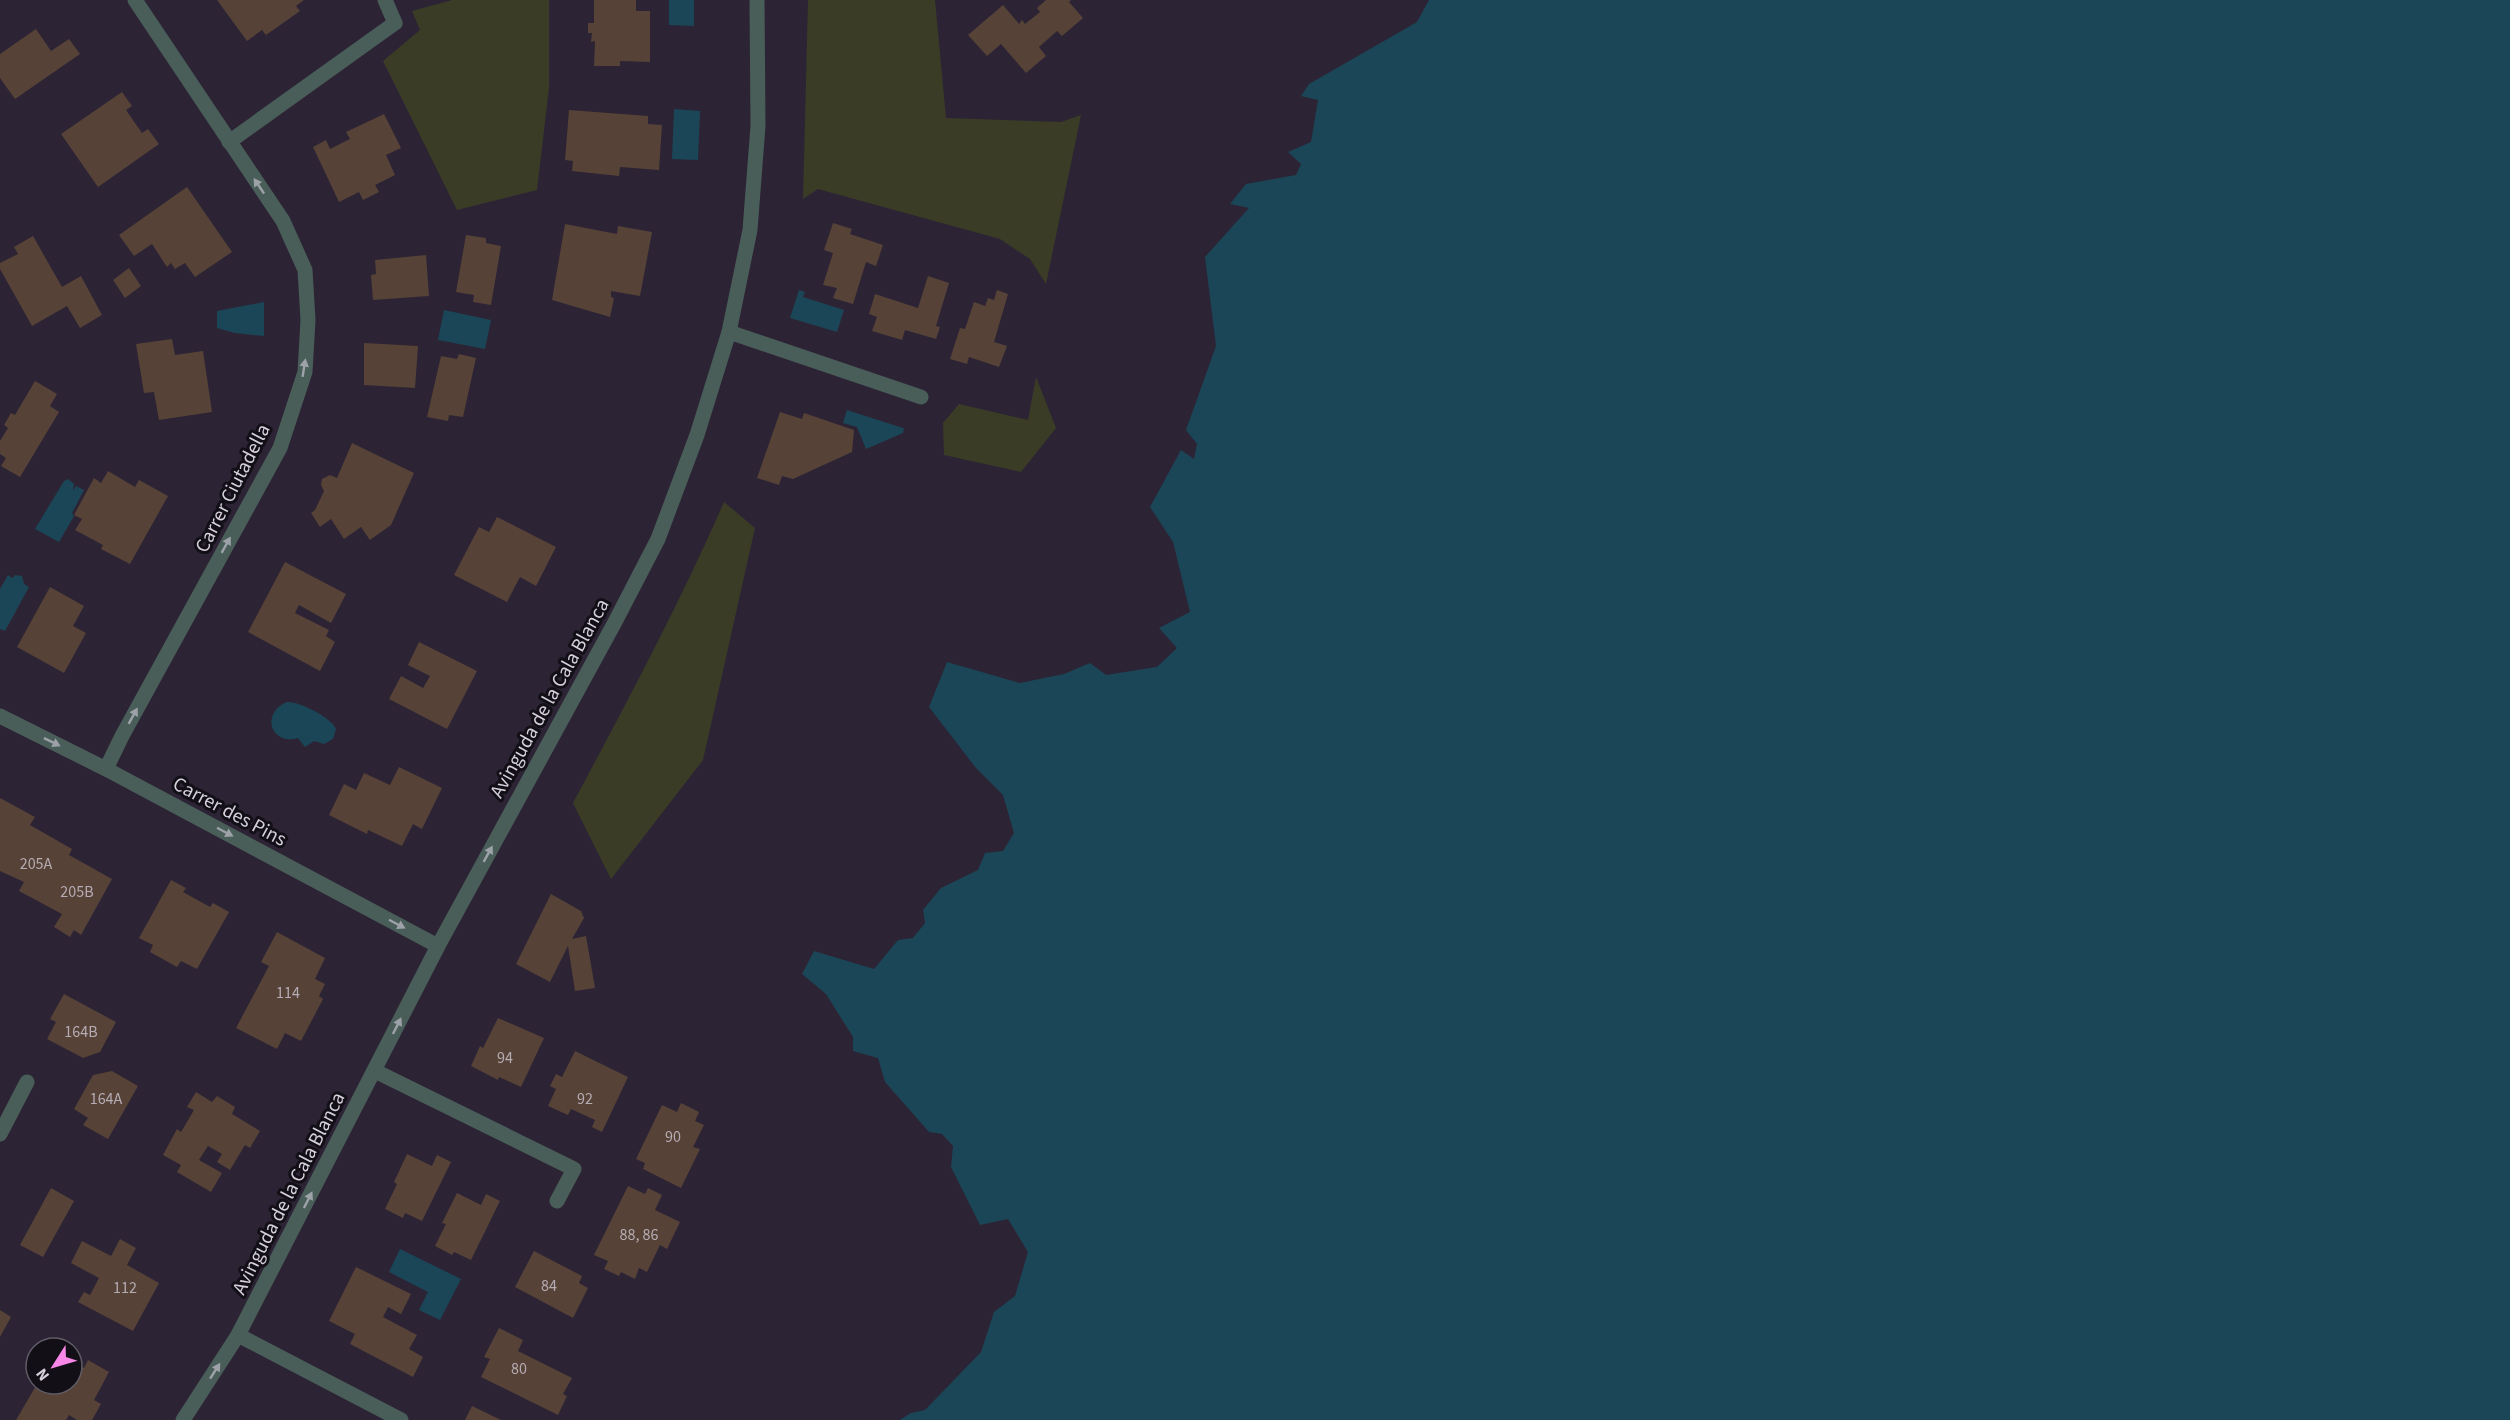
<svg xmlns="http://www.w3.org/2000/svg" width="2510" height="1420" font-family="'Source Sans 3',sans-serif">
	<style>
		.green { fill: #3a3c26 }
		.water { fill: #1b4657 }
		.building { fill: #564237 }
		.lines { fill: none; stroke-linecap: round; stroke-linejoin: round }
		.street { stroke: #4a5e59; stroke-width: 15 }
		.oneway { fill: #9da2a8 }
		.labels { text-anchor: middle; stroke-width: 6; stroke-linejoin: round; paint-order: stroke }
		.number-label { font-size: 16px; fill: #b5acb3 }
		.street-label { font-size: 20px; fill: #d5d0dc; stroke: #120f17 }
	</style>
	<rect width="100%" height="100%" fill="#2c2435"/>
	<!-- green -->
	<g class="green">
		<path d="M 452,0 L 549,0 L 549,88 L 537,190 L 457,210 L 383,61 L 420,30 L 412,11 Z"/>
		<path d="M 808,0 L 935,0 L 946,118 L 1061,122 L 1081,115 L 1046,284 L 1030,259 L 1000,239 L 818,189 L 803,199 Z"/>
		<path d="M 1036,377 L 1056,428 L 1021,472 L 944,455 L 943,423 L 959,404 L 1028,420 Z"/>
		<path d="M 724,502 L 755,528 L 703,760 L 611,879 L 573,803 C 626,704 679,605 724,502 Z"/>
	</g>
	<!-- water -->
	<g class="water">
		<path d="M 669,0 L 694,0 L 694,26 L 669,25 Z"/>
		<path d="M 1429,0 L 2510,0 L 2510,1420 L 900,1420 L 911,1413 L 925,1410 L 981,1352 L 994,1312 L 1015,1296 L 1028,1252 L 1008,1219 L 980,1225 L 951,1167 L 953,1146 L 942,1134 L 929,1132 L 885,1082 L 878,1058 L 853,1051 L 853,1037 L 826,994 L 802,974 L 814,951 L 874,969 L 898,940 L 913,938 L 925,923 L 923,910 L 941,888 L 978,870 L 985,853 L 1003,851 L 1014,833 L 1003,795 L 976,768 L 929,707 L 947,662 L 1020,683 L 1064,674 L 1090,663 L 1106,675 L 1157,667 L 1177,648 L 1159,628 L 1190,612 L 1173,542 L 1150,507 L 1181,450 L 1194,459 L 1197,444 L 1186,430 L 1216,346 L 1205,257 L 1249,208 L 1230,204 L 1246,184 L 1296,175 L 1301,164 L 1288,152 L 1311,142 L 1318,100 L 1301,96 L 1309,84 L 1417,22 Z"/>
		<path d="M 674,109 L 700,111 L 698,160 L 672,159 Z"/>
		<path d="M 799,290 L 805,292 L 803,297 L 844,310 L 837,332 L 790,318 Z"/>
		<path d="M 264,302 L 264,336 L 235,333 L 217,328 L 217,311 Z"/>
		<path d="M 444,310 L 491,320 L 485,349 L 438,340 Z"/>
		<path d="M 847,410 L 903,428 L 904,429 L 903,433 L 866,449 L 857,427 L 843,423 Z"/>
		<path d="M 68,479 L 74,484 L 73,491 L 76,486 L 84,490 L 72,513 L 74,516 L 59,542 L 35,529 L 64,481 Z"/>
		<path d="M 8,575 L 12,578 L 15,575 L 22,576 L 24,584 L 29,587 L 5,631 L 0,629 L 0,589 Z"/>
		<path d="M 287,702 C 299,701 332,718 336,729 L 333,739 L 324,744 L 314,741 L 305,747 L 298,738 C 271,746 260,713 287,702 Z"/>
		<path d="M 400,1249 L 461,1279 L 440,1320 L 419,1310 L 428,1292 L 389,1272 Z"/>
	</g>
	<!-- building -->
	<g class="building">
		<path d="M 217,0 L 304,0 L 296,6 L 300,11 L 266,35 L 262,30 L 247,41 Z"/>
		<path d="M 594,0 L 636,0 L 636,11 L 650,11 L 650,62 L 620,61 L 620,66 L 594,66 L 595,41 L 591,42 L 592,33 L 588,33 L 588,23 L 594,23 Z"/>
		<path d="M 1046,0 L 1071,0 L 1069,2 L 1083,18 L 1062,36 L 1057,31 L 1039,47 L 1046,56 L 1026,73 L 1001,44 L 987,56 L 968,35 L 1003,5 L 1019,24 L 1022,20 L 1025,24 L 1040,12 L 1037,8 Z"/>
		<path d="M 36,29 L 51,51 L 69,39 L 80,54 L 15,99 L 0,78 L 0,54 Z"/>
		<path d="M 122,92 L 132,106 L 126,110 L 142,133 L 148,129 L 159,144 L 98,187 L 61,134 Z"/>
		<path d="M 569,110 L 648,116 L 648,124 L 662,125 L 659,170 L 620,167 L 619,176 L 572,171 L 573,161 L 565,160 Z"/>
		<path d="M 384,114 L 401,148 L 386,155 L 395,175 L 375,185 L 379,192 L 363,200 L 359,192 L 339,202 L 313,147 L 326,140 L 330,149 L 350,139 L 346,132 Z"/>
		<path d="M 187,187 L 232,252 L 195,277 L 185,263 L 175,269 L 171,263 L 167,267 L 152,244 L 134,256 L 119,235 Z"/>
		<path d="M 833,223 L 852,229 L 850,234 L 883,245 L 876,266 L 866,262 L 853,304 L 833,298 L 837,288 L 823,285 L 833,253 L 824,250 Z"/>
		<path d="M 565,224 L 617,234 L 618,226 L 652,232 L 640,296 L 611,291 L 611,297 L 614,298 L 610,317 L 552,300 Z"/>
		<path d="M 466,235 L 486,238 L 486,243 L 501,246 L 491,305 L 473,302 L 474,295 L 456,292 Z"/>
		<path d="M 33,236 L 62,287 L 81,276 L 102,315 L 80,328 L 67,306 L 32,326 L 0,269 L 0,263 L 18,254 L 14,247 Z"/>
		<path d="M 426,255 L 429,296 L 373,300 L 371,275 L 376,274 L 375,260 Z"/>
		<path d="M 129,268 L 141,286 L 125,298 L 113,280 Z"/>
		<path d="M 928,276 L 949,283 L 936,326 L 940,327 L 936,339 L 905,330 L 902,340 L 872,331 L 877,317 L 869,314 L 875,294 L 918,308 Z"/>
		<path d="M 997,290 L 1008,294 L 994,342 L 1007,346 L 999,367 L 969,357 L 967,364 L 950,359 L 960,328 L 965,329 L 974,302 L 985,306 L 988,298 L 994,300 Z"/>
		<path d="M 172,339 L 175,355 L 203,351 L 212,412 L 159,420 L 154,392 L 144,393 L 136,344 Z"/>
		<path d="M 364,343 L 418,346 L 415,388 L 364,385 Z"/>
		<path d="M 459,354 L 476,358 L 463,417 L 449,415 L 448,421 L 427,417 L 441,356 L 457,359 Z"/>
		<path d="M 35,381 L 57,394 L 50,406 L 59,412 L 20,477 L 1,466 L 6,458 L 0,454 L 0,441 L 8,428 L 4,425 L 11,413 L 15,415 Z"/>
		<path d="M 780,412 L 802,419 L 804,413 L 854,430 L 852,452 L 793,479 L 782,476 L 779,485 L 757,478 Z"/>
		<path d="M 352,443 L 414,473 L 391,525 L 370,540 L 361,527 L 344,539 L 331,519 L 320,527 L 311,513 L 315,510 L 324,491 L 321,485 L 322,479 L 330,475 L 337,478 Z"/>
		<path d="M 108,471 L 135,487 L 139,480 L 168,496 L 130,564 L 101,549 L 103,545 L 75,530 L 82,519 L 74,515 L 94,478 L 101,483 Z"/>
		<path d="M 497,517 L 556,547 L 536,586 L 520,577 L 507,602 L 454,575 L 479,527 L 489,532 Z"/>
		<path d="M 285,562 L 346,594 L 331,623 L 299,605 L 295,613 L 329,630 L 326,636 L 335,642 L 320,671 L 248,632 Z"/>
		<path d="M 50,587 L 84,606 L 73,626 L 86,633 L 64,673 L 17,647 Z"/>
		<path d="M 419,642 L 477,671 L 447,729 L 389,699 L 401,676 L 423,688 L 430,676 L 408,665 Z"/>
		<path d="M 399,767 L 442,788 L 422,829 L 413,824 L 402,846 L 368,830 L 367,834 L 329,815 L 344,784 L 356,790 L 364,773 L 390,785 Z"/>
		<path d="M 0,798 L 35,817 L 30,825 L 72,849 L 69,855 L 112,879 L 81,935 L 74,930 L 70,937 L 54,927 L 62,914 L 19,891 L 24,882 L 0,871 Z"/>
		<path d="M 171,880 L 186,888 L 183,892 L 210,907 L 213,903 L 229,912 L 197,969 L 181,961 L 177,967 L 150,952 L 153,945 L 139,938 Z"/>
		<path d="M 551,894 L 581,911 L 584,918 L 572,939 L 586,936 L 595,988 L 575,991 L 568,946 L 550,982 L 516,964 Z"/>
		<path d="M 277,932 L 325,958 L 315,979 L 325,984 L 319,996 L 323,999 L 301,1041 L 285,1033 L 277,1049 L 236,1028 L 269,966 L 261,962 Z"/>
		<path d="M 64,994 L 116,1022 L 100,1052 L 83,1058 L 47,1039 L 56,1022 L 50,1019 Z"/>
		<path d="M 498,1018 L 544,1038 L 521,1087 L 499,1077 L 498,1080 L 471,1066 L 480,1046 L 483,1048 Z"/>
		<path d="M 575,1051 L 628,1077 L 602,1132 L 592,1127 L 595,1120 L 571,1109 L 568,1115 L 548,1106 L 556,1089 L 550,1086 L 556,1074 L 562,1077 Z"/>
		<path d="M 112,1071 L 138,1086 L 108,1139 L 83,1125 L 88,1118 L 74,1109 L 93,1075 Z"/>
		<path d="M 196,1092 L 212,1102 L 217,1096 L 235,1107 L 232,1114 L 260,1131 L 250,1148 L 245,1145 L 230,1170 L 217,1162 L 222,1154 L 208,1146 L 199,1160 L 222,1173 L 211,1192 L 177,1172 L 181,1165 L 163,1155 L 177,1129 L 181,1132 L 194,1110 L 187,1107 Z"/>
		<path d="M 681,1103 L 699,1112 L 695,1121 L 704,1125 L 693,1147 L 700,1149 L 681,1188 L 643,1169 L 645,1163 L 636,1159 L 662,1105 L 677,1112 Z"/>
		<path d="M 407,1154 L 432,1166 L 437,1155 L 451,1162 L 422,1221 L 405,1213 L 403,1218 L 385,1209 L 397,1184 L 394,1182 Z"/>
		<path d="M 628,1186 L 645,1194 L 648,1188 L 662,1195 L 655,1210 L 680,1222 L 667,1249 L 660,1245 L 647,1272 L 639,1268 L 635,1279 L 621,1272 L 619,1276 L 604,1269 L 608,1261 L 594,1255 Z"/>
		<path d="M 51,1188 L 74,1201 L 43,1257 L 20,1245 Z"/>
		<path d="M 457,1193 L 481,1205 L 486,1194 L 500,1201 L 471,1260 L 454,1252 L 452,1255 L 435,1246 L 446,1224 L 442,1223 Z"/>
		<path d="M 120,1239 L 136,1248 L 127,1265 L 159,1283 L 133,1331 L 78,1302 L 84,1292 L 90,1295 L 99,1278 L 71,1263 L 82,1241 L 111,1256 Z"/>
		<path d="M 534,1251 L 582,1276 L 579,1283 L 588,1288 L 573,1318 L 515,1287 Z"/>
		<path d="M 356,1267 L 411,1294 L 401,1314 L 388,1307 L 383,1317 L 417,1335 L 409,1349 L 423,1357 L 413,1377 L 350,1344 L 355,1334 L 329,1321 Z"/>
		<path d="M 0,1310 L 11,1317 L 0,1337 Z"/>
		<path d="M 499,1328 L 523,1340 L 518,1351 L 572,1378 L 563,1394 L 567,1396 L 558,1415 L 481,1377 L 490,1359 L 484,1357 Z"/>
		<path d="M 88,1360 L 109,1372 L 94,1400 L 101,1404 L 92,1420 L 77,1420 L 69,1415 L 66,1420 L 16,1420 L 37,1384 L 72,1384 L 72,1361 L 84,1368 Z"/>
		<path d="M 472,1406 L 501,1420 L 465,1420 Z"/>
	</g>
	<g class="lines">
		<!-- street -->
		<g class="street">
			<path d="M 229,142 L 395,23 L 385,0"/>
			<path d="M 729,332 L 921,397"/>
			<path d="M 0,716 L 106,769 L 438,946"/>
			<path d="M 106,769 L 122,736 L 280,448 L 305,372 L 308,320 L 305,270 L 283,221 L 135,0"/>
			<path d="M 375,1071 L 574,1169 L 557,1201"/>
			<path d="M 0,1134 L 27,1082"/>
			<path d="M 238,1335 L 401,1420"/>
			<path d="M 183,1420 L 238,1335 L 438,946 L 615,622 L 658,539 L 697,435 L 729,332 L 750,230 L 758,126 L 757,0"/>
		</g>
	</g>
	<!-- one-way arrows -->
	<defs><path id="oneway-solid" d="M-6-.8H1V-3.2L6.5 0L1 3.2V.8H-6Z" transform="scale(1.5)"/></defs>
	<g class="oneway">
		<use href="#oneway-solid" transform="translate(259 186) rotate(-124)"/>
		<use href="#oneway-solid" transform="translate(304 368) rotate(-81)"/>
		<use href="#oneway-solid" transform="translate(226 545) rotate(-61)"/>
		<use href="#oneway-solid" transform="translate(133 716) rotate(-61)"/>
		<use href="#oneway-solid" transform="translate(52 742) rotate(26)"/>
		<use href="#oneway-solid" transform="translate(225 832) rotate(28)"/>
		<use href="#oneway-solid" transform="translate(488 854) rotate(-61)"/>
		<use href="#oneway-solid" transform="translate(397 924) rotate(28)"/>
		<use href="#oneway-solid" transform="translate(397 1026) rotate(-63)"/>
		<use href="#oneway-solid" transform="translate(308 1200) rotate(-63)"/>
		<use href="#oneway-solid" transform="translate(215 1371) rotate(-57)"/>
	</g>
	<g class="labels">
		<!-- number labels -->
		<g class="number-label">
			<text x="36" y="869">205A</text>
			<text x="77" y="897">205B</text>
			<text x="288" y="998">114</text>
			<text x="81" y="1037">164B</text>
			<text x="505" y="1063">94</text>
			<text x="106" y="1104">164A</text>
			<text x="585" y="1104">92</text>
			<text x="673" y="1142">90</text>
			<text x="639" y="1240">88, 86</text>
			<text x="549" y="1291">84</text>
			<text x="125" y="1293">112</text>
			<text x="519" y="1374">80</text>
		</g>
		<!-- street labels -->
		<g class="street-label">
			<text transform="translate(232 488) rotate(-63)" y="7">Carrer Ciutadella</text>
			<text transform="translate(549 698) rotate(-61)" y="7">Avinguda de la Cala Blanca</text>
			<text transform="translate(230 811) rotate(28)" y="7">Carrer des Pins</text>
			<text transform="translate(288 1193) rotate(-63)" y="7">Avinguda de la Cala Blanca</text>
		</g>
	</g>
	<!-- north arrow -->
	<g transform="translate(54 1366) rotate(233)"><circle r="28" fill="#120f17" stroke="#605c66" stroke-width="1.5"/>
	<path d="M0-4.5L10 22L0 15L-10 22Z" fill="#f987e8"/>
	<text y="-9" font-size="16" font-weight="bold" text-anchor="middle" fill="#d5d0dc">N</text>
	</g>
</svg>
